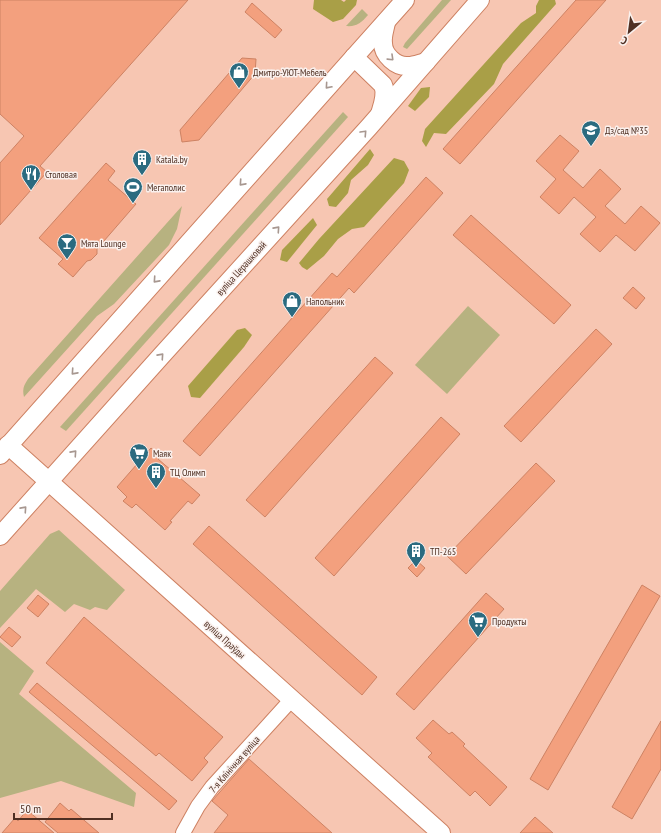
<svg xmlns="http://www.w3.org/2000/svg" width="661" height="833" font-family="'PT Sans Narrow',sans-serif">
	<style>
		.green { fill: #b7b280 }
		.forest { fill: #a99f47 }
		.building { fill: #f3a07e; stroke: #cd8263 }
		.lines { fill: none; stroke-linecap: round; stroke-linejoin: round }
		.minor-casing { stroke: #cd8162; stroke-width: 16 }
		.major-casing { stroke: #cd8162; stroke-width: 20 }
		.minor { stroke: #fff; stroke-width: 14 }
		.major { stroke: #fff; stroke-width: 18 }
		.oneway { stroke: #a79790 }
		.labels { text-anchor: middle; stroke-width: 3; stroke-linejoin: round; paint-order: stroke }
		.poi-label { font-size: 10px; fill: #4f2f22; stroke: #faf1ee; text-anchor: start }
		.street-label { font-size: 10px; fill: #4f2f22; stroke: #faf1ee }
	</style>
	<rect width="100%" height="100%" fill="#f7c6b2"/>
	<!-- green -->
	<g class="green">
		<path d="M 442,0 L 451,0 L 407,49 L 403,47 L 405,43 Z"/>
		<path d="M 362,9 L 368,15 C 362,22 357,27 346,26 Z"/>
		<path d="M 343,112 L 348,117 L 66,431 L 60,427 Z"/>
		<path d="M 182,206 L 177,229 L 169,245 L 114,304 L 97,316 L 24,397 C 22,389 24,385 28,379 Z"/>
		<path d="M 468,306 L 500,335 L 447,394 L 415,365 Z"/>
		<path d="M 59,530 L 125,590 L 107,610 L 95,607 L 90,610 L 74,604 L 65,612 L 36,589 L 0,628 L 0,591 L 50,534 Z"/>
		<path d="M 0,642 L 34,671 L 19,694 L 136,793 L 134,807 L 61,781 L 0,798 Z"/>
	</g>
	<!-- forest -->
	<g class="forest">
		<path d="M 314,0 L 341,0 L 344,2 L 346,0 L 357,0 L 356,5 L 343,19 L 333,22 L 313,9 Z"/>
		<path d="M 539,0 L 555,0 L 556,4 L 503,64 L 494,84 L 446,134 L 434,133 L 426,147 L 422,141 L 425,129 L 521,23 L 536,13 L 536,6 Z"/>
		<path d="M 430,87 L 429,97 L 415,111 L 408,106 L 421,88 Z"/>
		<path d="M 370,149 L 374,155 L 368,165 L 351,180 L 348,193 L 336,207 L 329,206 L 327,199 Z"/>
		<path d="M 394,158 L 404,161 L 409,170 L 404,183 L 364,227 L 352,229 L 338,239 L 324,256 L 307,270 L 302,267 L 299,263 L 319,239 Z"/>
		<path d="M 313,218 L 317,225 L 287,262 L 280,260 L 282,250 Z"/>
		<path d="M 245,328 L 252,335 L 244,347 L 200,398 L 191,397 L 188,386 L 237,330 Z"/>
	</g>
	<!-- building -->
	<g class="building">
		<path d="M 0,0 L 188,0 L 40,166 L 47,172 L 0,225 L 0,163 L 24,136 L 0,114 Z"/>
		<path d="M 576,0 L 606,0 L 460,164 L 443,149 Z"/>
		<path d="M 252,3 L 282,30 L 275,38 L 245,12 Z"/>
		<path d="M 242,58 L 256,59 L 255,74 L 199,140 L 182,142 L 180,130 Z"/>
		<path d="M 560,135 L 579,151 L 563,170 L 583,188 L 600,169 L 621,189 L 605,206 L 625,224 L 641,206 L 660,223 L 635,251 L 616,235 L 600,252 L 580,234 L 596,217 L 574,197 L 559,214 L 540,197 L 556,179 L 536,161 Z"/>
		<path d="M 106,163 L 115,171 L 108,180 L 136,204 L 97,249 L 97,254 L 91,260 L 87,261 L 73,277 L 58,264 L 63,259 L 39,238 Z"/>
		<path d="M 426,177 L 443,193 L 354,293 L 349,288 L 200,456 L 183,441 L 332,273 L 337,277 Z"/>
		<path d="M 471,215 L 571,305 L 554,324 L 453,235 Z"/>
		<path d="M 633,287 L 645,298 L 636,309 L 623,298 Z"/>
		<path d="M 596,329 L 612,344 L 521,442 L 504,426 Z"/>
		<path d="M 375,357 L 393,373 L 265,517 L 246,500 Z"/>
		<path d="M 441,417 L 460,434 L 334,576 L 315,558 Z"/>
		<path d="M 151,448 L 160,456 L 158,459 L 200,495 L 192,504 L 188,501 L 170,521 L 172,522 L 165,530 L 136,504 L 132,508 L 128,505 L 123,501 L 127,497 L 117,487 Z"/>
		<path d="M 536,463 L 555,481 L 466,574 L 447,556 Z"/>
		<path d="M 209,526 L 377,677 L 362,695 L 193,544 Z"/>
		<path d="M 416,560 L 425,568 L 417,577 L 408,568 Z"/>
		<path d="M 642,585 L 660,596 L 548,790 L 530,779 Z"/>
		<path d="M 486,593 L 504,609 L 414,710 L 396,694 Z"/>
		<path d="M 38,595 L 49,604 L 38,617 L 27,608 Z"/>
		<path d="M 84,617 L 223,737 L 204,758 L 208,762 L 192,781 L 159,753 L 156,756 L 46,663 Z"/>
		<path d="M 9,627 L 21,637 L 12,647 L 0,637 Z"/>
		<path d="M 37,683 L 177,801 L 169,810 L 29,692 Z"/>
		<path d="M 433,720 L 449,734 L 452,732 L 465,744 L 463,746 L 507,787 L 490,806 L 475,791 L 470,796 L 428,757 L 432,753 L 416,738 Z"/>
		<path d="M 661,721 L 661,769 L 632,819 L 612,807 Z"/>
		<path d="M 249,759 L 332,833 L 214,833 L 228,815 L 212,801 Z"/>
		<path d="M 60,803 L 69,811 L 71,809 L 99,833 L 58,833 L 45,822 Z"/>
		<path d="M 27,810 L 54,833 L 2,833 L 15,818 L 18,821 Z"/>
		<path d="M 535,817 L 553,833 L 520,833 Z"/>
	</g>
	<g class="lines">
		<!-- minor casing -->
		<g class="minor-casing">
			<path id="minor" d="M 183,833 L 198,806 L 212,787 L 292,699"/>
		</g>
		<!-- major casing -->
		<g class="major-casing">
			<g id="major">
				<path d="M 386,22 C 385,29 382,36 383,43 C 383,55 396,67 408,66 C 414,66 421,63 426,62"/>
				<path d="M 354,57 L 383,85 C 387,94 383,104 380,114"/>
				<path d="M 8,445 L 441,833"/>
				<path d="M 0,455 L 405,0"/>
				<path d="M 0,536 L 162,355 L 369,127 L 480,0"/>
			</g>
		</g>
		<!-- minor -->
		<use href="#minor" class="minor"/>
		<!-- major -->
		<use href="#major" class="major"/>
	</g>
	<!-- one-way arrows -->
	<defs><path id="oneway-chevron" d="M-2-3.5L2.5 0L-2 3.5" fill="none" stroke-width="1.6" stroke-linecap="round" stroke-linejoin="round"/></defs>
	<g class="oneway">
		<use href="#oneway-chevron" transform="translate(391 58) rotate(44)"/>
		<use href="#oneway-chevron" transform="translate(328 86) rotate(131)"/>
		<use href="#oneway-chevron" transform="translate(364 133) rotate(-47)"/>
		<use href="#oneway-chevron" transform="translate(242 183) rotate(132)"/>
		<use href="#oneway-chevron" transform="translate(277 229) rotate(-48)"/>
		<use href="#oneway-chevron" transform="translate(156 280) rotate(132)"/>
		<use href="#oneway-chevron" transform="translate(161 356) rotate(-48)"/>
		<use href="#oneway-chevron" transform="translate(74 372) rotate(132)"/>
		<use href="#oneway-chevron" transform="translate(74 453) rotate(-48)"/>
		<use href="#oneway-chevron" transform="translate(24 509) rotate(-48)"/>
	</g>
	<!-- icons -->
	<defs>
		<g id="shop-pin" transform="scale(1)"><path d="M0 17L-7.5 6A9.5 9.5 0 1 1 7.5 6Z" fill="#2b6b80" stroke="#faf1ee"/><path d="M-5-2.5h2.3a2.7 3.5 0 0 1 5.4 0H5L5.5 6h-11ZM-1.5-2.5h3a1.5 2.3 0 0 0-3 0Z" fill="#fff"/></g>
		<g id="school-pin" transform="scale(1)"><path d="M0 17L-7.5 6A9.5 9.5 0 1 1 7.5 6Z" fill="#2b6b80" stroke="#faf1ee"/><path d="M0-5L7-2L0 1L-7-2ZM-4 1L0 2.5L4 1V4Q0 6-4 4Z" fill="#fff"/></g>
		<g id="building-pin" transform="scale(1)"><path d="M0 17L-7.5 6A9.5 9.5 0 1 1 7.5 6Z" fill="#2b6b80" stroke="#faf1ee"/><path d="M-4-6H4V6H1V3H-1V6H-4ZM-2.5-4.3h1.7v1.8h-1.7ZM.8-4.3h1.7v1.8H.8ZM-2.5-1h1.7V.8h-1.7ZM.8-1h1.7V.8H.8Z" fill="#fff"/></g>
		<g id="restaurant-pin" transform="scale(1)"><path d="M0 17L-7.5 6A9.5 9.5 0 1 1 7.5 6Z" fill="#2b6b80" stroke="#faf1ee"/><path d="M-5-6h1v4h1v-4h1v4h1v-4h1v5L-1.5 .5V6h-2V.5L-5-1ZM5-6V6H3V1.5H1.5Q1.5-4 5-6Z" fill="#fff"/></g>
		<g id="stadium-pin" transform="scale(1)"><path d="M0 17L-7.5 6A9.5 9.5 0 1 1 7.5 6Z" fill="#2b6b80" stroke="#faf1ee"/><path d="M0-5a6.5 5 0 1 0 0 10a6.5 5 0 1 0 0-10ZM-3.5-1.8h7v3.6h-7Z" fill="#fff"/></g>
		<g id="bar-pin" transform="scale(1)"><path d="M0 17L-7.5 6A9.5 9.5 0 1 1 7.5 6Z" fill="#2b6b80" stroke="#faf1ee"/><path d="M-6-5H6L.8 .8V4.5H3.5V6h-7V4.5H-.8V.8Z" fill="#fff"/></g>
		<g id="supermarket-pin" transform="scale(1)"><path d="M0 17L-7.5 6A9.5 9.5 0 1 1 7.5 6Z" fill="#2b6b80" stroke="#faf1ee"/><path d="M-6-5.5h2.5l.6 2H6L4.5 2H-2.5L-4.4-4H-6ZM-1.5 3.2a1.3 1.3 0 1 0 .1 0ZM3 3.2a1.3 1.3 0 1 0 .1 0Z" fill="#fff"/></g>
	</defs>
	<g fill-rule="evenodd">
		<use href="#shop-pin" x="239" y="72"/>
		<use href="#school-pin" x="591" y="130"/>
		<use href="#building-pin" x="142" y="159"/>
		<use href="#restaurant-pin" x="31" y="174"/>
		<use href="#stadium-pin" x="133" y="187"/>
		<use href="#bar-pin" x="67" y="243"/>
		<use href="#shop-pin" x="292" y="301"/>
		<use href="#supermarket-pin" x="139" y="453"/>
		<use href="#building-pin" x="156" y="472"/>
		<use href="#building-pin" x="416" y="551"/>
		<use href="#supermarket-pin" x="478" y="621"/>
	</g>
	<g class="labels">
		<!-- poi labels -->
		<g class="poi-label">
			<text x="253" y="76">Дмитро-УЮТ-Мебель</text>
			<text x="605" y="134">Дз/сад №35</text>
			<text x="156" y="163">Katala.by</text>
			<text x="45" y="178">Столовая</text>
			<text x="147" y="191">Мегаполис</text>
			<text x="81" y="247">Мята Lounge</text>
			<text x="306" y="305">Напольник</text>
			<text x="153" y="457">Маяк</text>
			<text x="170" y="476">ТЦ Олимп</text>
			<text x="430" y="555">ТП-265</text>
			<text x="492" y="625">Продукты</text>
		</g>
		<!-- street labels -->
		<g class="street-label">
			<text transform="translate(241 268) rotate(-48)" y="4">вуліца Церашковай</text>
			<text transform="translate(225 639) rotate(42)" y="4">вуліца Праўды</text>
			<text transform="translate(234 764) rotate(-49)" y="4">7-я Клінічная вуліца</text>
		</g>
	</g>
	<!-- north arrow -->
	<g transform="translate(629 32) rotate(209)" stroke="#faf1ee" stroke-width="3" paint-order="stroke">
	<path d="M0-3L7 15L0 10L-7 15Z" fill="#4f2f22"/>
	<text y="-6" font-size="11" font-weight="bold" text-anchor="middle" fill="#4f2f22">С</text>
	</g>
	<!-- scale -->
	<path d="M14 813v6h98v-6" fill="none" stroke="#4f2f22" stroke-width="2"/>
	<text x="20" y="813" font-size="12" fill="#4f2f22" stroke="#faf1ee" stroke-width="3" paint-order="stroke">50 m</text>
</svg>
